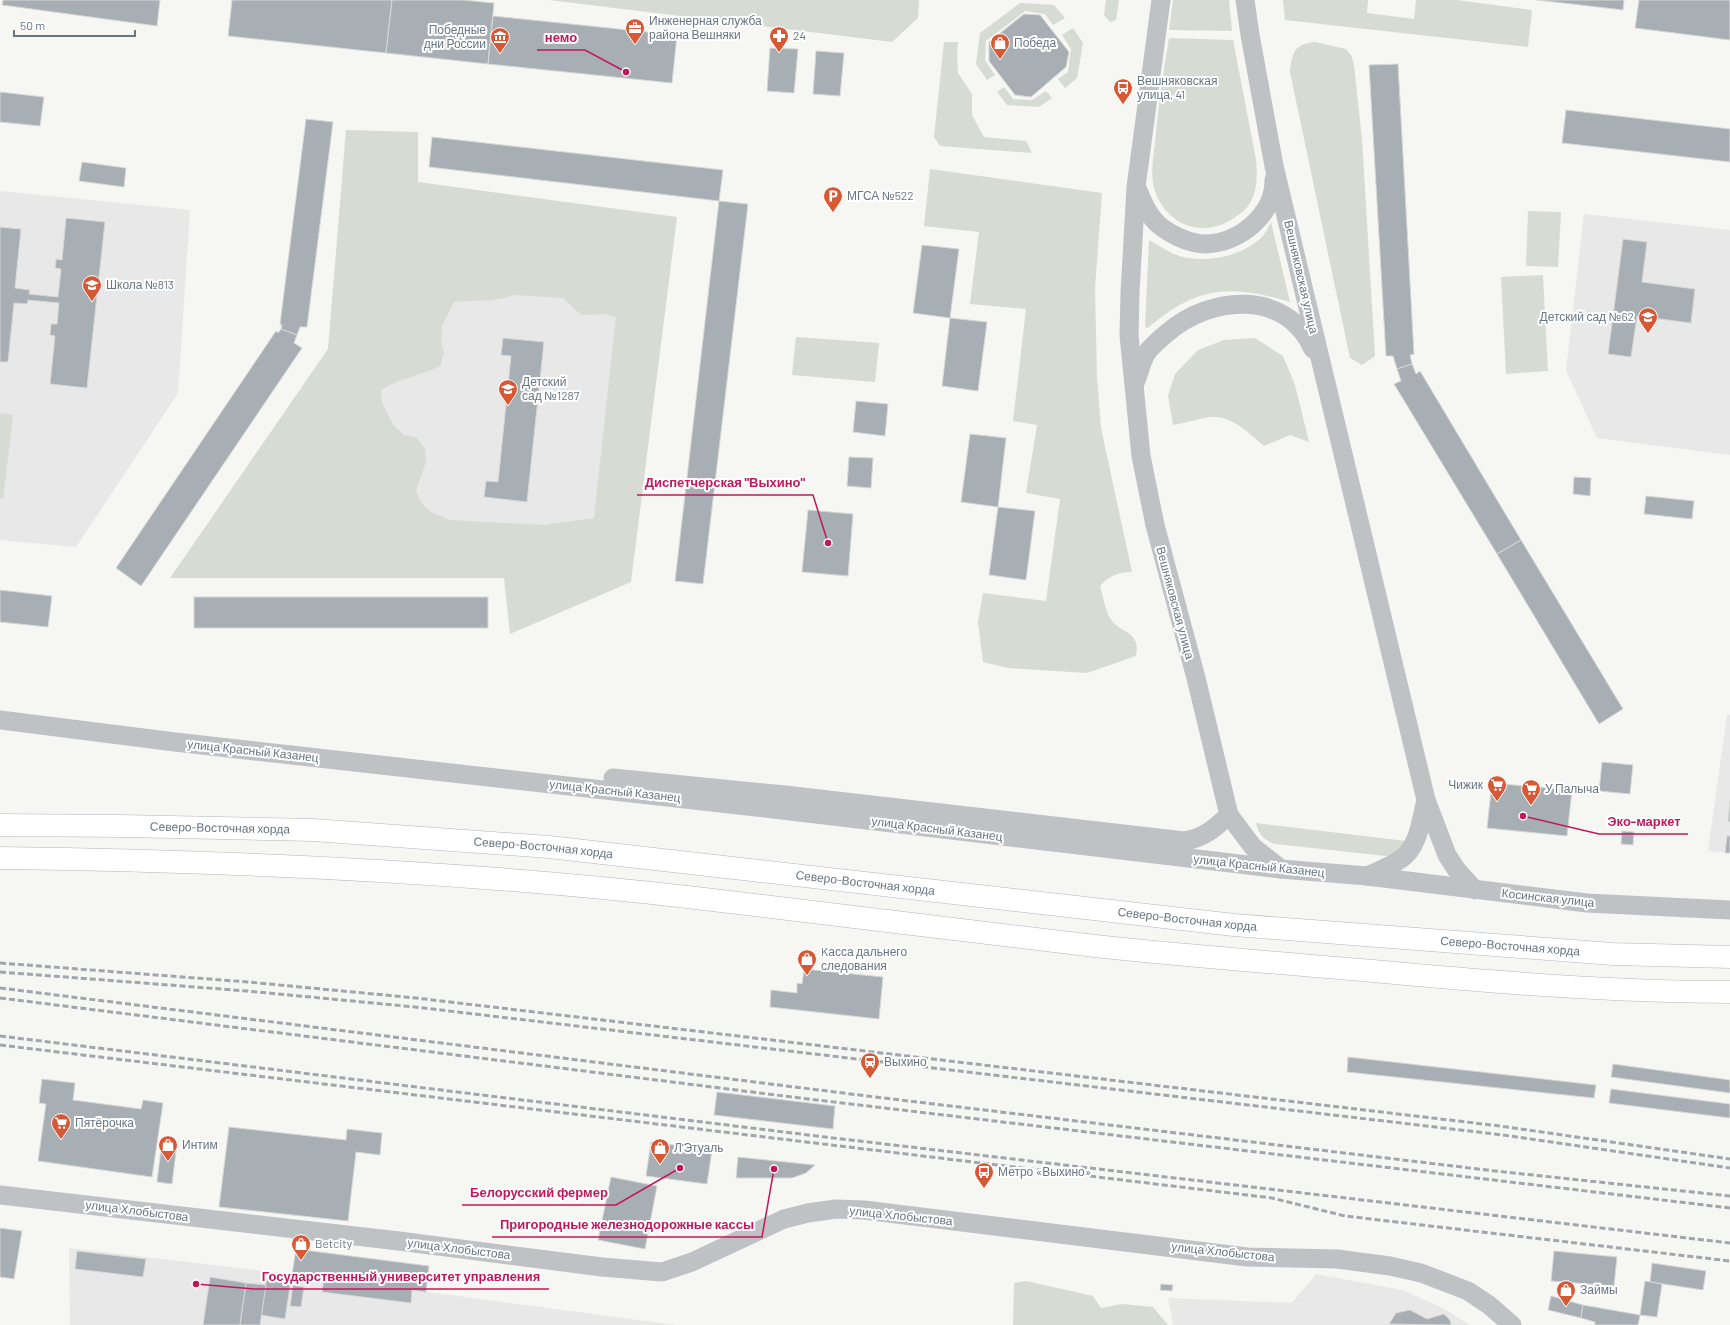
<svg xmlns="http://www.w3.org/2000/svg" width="1730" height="1325" font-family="Barlow,sans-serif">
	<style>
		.built { fill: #e7e8e7 }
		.green { fill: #d6dbd3; fill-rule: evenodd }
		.building { fill: #a8afb4; stroke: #d8d8d6 }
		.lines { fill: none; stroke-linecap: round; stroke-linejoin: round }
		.primary-casing { stroke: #b2b6b9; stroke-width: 23 }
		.street { stroke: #bec2c5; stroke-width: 19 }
		.primary { stroke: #fff; stroke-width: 22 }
		.rail { stroke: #a0a6ab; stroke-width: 3; stroke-dasharray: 6 3; stroke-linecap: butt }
		.labels { text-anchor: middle; stroke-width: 4; stroke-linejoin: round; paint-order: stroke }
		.poi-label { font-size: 12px; fill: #687682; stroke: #fff; text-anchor: start }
		.street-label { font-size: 12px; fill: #687682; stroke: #fff }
		.leader { fill: none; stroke: #c2185b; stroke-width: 1.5 }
		.callout-dot { fill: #c2185b; stroke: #fff; stroke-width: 1.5 }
		.callout-label { font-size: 13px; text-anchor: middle; font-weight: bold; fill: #c2185b; stroke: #fff; stroke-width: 4; stroke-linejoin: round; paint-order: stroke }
	</style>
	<rect width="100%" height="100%" fill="#f6f6f3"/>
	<!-- built -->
	<g class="built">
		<path d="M 0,191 L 190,210 L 178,393 L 76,547 L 0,540 Z"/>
		<path d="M 1584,214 L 1730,230 L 1730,455 L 1597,438 L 1566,370 Z"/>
		<path d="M 391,270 L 647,293 L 624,541 L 369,519 Z"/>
		<path d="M 1727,715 L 1730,715 L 1730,853 L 1708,851 Z"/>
		<path d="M 69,1248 L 324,1278 L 322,1292 L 411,1303 L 412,1290 L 676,1325 L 70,1325 Z"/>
		<path d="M 1316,1274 L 1402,1290 L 1441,1307 L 1470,1325 L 1173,1325 L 1168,1298 L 1292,1303 Z"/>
	</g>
	<!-- green -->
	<g class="green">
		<path d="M 549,0 L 919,0 L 918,18 L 892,42 Z"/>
		<path d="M 1106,0 L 1119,0 L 1116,20 L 1110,22 L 1104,15 Z"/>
		<path d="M 1173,0 L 1229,0 L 1232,31 L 1169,30 Z"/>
		<path d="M 1283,0 L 1368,0 L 1367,13 L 1414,19 L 1416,0 L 1457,0 L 1532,10 L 1528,47 L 1285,20 Z"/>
		<path d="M 1020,3 L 1054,5 L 1065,18 L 1053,25 L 1045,14 L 1025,11 L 986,41 L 985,60 L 995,75 L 987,80 L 976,64 L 980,33 Z"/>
		<path d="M 1073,28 L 1083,43 L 1077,78 L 1065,88 L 1058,79 L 1068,72 L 1071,49 L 1062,35 Z"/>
		<path d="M 1169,38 L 1233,40 L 1256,159 C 1257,173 1258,188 1251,201 C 1247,210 1238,216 1229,221 C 1199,238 1166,223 1155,191 C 1150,176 1153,158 1155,143 C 1158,107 1163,73 1169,38 Z"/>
		<path d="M 944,42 L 958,42 L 957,53 L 958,73 L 972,94 L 972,115 L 984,137 L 1026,141 L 1032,153 L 940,146 L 934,137 Z"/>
		<path d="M 1315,42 L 1346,49 L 1351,55 L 1354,65 L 1362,139 L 1375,356 L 1362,365 L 1350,358 L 1290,72 C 1292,54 1293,44 1315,42 Z"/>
		<path d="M 1004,87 L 1013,99 L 1032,100 L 1046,91 L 1052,98 L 1039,107 L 1007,105 L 997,92 Z"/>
		<path d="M 346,130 L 418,132 L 418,182 L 677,217 L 631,582 L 510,634 L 504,578 L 170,578 L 328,349 ZM 513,295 L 563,298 L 581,315 L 605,314 L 616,317 L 594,518 L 543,525 L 450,520 L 431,512 L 422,504 L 416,491 L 426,462 L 425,449 L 417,438 L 404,435 L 394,426 L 382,403 L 381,390 C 400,378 420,376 440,366 L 444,353 L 441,340 L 442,326 L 454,302 C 474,299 494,303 513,295 Z"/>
		<path d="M 930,169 L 1102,193 L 1095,288 L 1097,377 L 1101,428 L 1132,572 C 1120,572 1108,576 1100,586 C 1103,596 1105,610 1110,618 C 1121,635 1141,630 1136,656 L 1087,673 L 1008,668 L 983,662 L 978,622 L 983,593 L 1046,601 L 1060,499 L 1026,493 L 1037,425 L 1013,421 L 1026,309 L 970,304 L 979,232 L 924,226 Z"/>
		<path d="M 1528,211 L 1561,212 L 1558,267 L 1526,266 Z"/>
		<path d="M 1271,222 L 1290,302 C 1231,284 1196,286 1148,328 L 1145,327 L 1149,240 C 1161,247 1174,256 1188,258 C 1213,262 1244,255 1263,236 C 1266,232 1268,227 1271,222 Z"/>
		<path d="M 1543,275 L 1548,371 L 1506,374 L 1501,277 Z"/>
		<path d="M 796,337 L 879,343 L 875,382 L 792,375 Z"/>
		<path d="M 1255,338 L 1283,356 L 1295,385 L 1309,442 L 1290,435 L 1264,446 C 1250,434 1230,414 1210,417 C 1198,419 1185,423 1173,425 L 1168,396 L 1175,374 L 1198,350 L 1224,340 Z"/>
		<path d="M 0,413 L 13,415 L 3,499 L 0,498 Z"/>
		<path d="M 1256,823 L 1406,841 L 1394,855 L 1386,856 L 1275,844 C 1264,840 1259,835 1256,823 Z"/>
		<path d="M 1026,1281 L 1093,1296 L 1101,1308 L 1122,1304 L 1153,1307 L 1168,1325 L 1013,1325 L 1014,1283 Z"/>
	</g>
	<!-- building -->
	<g class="building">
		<path d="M 3,0 L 160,0 L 157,26 L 2,5 Z"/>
		<path d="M 232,0 L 392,0 L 386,53 L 228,36 Z"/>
		<path d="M 392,0 L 463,0 L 494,3 L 488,64 L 386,53 Z"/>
		<path d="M 1537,0 L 1624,0 L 1623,10 Z"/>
		<path d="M 1639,0 L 1730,0 L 1730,40 L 1635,28 Z"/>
		<path d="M 1024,14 L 1040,15 L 1069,52 L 1066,67 L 1031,97 L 1015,95 L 989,61 L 989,42 Z"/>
		<path d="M 493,16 L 677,35 L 672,83 L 488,64 Z"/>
		<path d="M 770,48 L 798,49 L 794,93 L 767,91 Z"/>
		<path d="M 816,51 L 844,53 L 840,96 L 813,94 Z"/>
		<path d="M 1398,64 L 1414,354 L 1410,355 L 1412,364 L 1397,369 L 1393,356 L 1386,356 L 1369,65 Z"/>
		<path d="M 0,92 L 44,97 L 40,126 L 0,122 Z"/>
		<path d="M 1566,110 L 1730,129 L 1730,162 L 1562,143 Z"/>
		<path d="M 306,119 L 333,122 L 307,327 L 300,327 L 297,335 L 281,329 L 282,325 L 280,324 Z"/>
		<path d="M 432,137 L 723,170 L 719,201 L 429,167 Z"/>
		<path d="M 82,162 L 126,168 L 124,187 L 79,181 Z"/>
		<path d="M 719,201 L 748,204 L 703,584 L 675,581 Z"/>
		<path d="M 66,218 L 105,222 L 87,388 L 50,384 L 55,336 L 50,335 L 51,324 L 57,324 L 59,303 L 28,300 L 27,304 L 14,303 L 8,362 L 0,362 L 0,227 L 21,229 L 15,288 L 30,290 L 29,294 L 58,297 L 61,269 L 55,268 L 56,259 L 62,260 Z"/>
		<path d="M 1623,239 L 1647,242 L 1642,282 L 1695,289 L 1691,323 L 1637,316 L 1631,357 L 1608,354 Z"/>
		<path d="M 922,245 L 959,249 L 950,318 L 913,313 Z"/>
		<path d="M 950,318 L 987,322 L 978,391 L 942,386 Z"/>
		<path d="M 281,329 L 297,335 L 294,343 L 302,348 L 141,586 L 116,568 L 276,331 L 278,333 Z"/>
		<path d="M 503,338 L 544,342 L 527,502 L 484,497 L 486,481 L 498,482 L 511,356 L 501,355 Z"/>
		<path d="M 1412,364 L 1416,374 L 1420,371 L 1521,540 L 1497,554 L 1394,384 L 1401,381 L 1397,369 Z"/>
		<path d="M 856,401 L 888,404 L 885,436 L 853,432 Z"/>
		<path d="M 970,434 L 1006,438 L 998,507 L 961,502 Z"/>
		<path d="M 849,457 L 873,458 L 871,488 L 847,486 Z"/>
		<path d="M 1574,477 L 1591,478 L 1590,496 L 1573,494 Z"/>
		<path d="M 1646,496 L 1694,501 L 1692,519 L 1644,514 Z"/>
		<path d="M 998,507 L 1035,511 L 1026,580 L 989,575 Z"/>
		<path d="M 808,510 L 853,514 L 848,576 L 802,572 Z"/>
		<path d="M 1521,540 L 1623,709 L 1599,724 L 1497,554 Z"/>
		<path d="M 0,590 L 52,596 L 48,627 L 0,622 Z"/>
		<rect x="194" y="597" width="294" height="31"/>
		<path d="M 1602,762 L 1633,765 L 1630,794 L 1599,791 Z"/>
		<path d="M 1492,783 L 1572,790 L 1567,836 L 1487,828 Z"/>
		<path d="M 1730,800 L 1730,822 L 1728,821 Z"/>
		<path d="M 1622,831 L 1634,832 L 1633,845 L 1621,844 Z"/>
		<path d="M 1727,836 L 1730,836 L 1730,853 L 1725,853 Z"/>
		<path d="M 804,969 L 883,977 L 879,1019 L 770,1007 L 771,990 L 797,993 L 797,983 L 802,984 Z"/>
		<path d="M 1348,1057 L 1596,1085 L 1594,1098 L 1347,1072 Z"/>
		<path d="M 1613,1064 L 1730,1080 L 1730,1093 L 1611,1077 Z"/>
		<path d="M 42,1079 L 75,1083 L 73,1100 L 141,1109 L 143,1100 L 163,1103 L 152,1177 L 38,1161 L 46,1104 L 39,1103 Z"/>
		<path d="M 1611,1089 L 1730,1104 L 1730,1118 L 1609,1103 Z"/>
		<path d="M 717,1092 L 835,1106 L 833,1129 L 714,1115 Z"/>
		<path d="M 229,1127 L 346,1140 L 347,1129 L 382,1133 L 380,1155 L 356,1152 L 348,1221 L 219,1207 Z"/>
		<path d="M 162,1141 L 177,1144 L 172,1184 L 157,1182 Z"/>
		<path d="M 651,1142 L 712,1150 L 707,1184 L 646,1176 Z"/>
		<path d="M 738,1157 L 815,1165 L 806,1173 L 792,1178 L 736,1178 Z"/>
		<path d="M 611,1177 L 657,1186 L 645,1249 L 598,1240 Z"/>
		<path d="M 0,1228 L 22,1231 L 14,1279 L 0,1277 Z"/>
		<path d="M 296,1249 L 429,1266 L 426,1292 L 412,1290 L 411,1303 L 322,1292 L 324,1278 L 292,1275 Z"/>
		<path d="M 77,1251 L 146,1259 L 143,1277 L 75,1269 Z"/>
		<path d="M 1554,1251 L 1617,1257 L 1614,1286 L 1551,1281 Z"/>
		<path d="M 1652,1263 L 1706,1271 L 1703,1290 L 1650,1282 Z"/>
		<path d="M 267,1276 L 291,1280 L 285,1319 L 261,1315 Z"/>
		<path d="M 210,1277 L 246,1283 L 240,1325 L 203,1325 Z"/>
		<path d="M 1645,1281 L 1662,1284 L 1657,1317 L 1640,1315 Z"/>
		<path d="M 246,1283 L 266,1285 L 260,1325 L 240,1325 Z"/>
		<path d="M 1161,1284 L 1173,1285 L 1172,1291 L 1160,1290 Z"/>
		<path d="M 293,1285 L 304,1287 L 301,1307 L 290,1306 Z"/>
		<path d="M 1551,1296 L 1583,1305 L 1581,1318 L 1548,1310 Z"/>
		<path d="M 1583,1305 L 1640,1315 L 1638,1325 L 1595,1325 L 1595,1322 L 1581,1318 Z"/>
		<path d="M 1410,1310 L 1427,1319 L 1444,1314 L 1450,1320 L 1451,1325 L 1389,1324 L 1396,1313 Z"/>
	</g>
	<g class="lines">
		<!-- primary casing -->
		<g class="primary-casing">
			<g id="primary">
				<path id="s1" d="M 0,825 L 122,826 L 313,830 L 549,847 L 1234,925 L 1613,954 L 1730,957"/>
				<path d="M 0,858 C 233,861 465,871 696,898 C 829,913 962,931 1095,946 C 1188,956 1280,963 1373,971 C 1492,982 1611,992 1730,992"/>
			</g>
		</g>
		<!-- street -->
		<g class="street">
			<path d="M 1161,0 L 1136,187 L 1130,293 L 1129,335 L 1141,456 L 1155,525 L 1196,678 L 1229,815 L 1253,847 L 1281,869"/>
			<path d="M 1245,0 L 1250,35 L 1274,166 L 1426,800 L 1447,855 L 1456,869 L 1475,890"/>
			<path d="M 1137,188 C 1142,200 1148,216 1159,225 C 1171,235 1190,244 1206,244 C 1240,243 1275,214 1274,179"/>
			<path d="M 1135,383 C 1139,374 1141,363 1146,354 C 1151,346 1160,339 1167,333 C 1211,295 1286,289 1313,349"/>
			<path d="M 0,720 L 175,742 L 782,810 L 1281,869 L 1367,876 L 1587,903 L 1730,910"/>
			<path d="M 613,778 L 785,795 L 1184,841 C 1204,838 1215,828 1229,815"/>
			<path d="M 1367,876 C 1378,871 1391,866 1401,859 C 1419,847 1421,819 1426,800"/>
			<path d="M 0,1195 L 399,1241 L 602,1267 L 662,1272 L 692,1262 L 784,1219 L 808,1213 L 836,1209 L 864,1210 L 1247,1257 L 1337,1259 L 1390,1266 L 1421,1273 L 1468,1291 L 1489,1305 L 1512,1325"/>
		</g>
		<!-- primary -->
		<use href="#primary" class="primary"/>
		<!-- rail -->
		<g class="rail">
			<path d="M 0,963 L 248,982 L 416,998 L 1500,1126 L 1730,1159"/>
			<path d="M 0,972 L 247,991 L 415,1007 L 1503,1135 L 1730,1168"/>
			<path d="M 0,988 L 867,1096 L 1495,1171 L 1730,1196"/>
			<path d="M 0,998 L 800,1098 L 1730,1208"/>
			<path d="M 0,1036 L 825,1137 L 1730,1243"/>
			<path d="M 0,1045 L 1272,1198 L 1345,1216 L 1730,1261"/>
		</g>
	</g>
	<!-- icons -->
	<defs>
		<g id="office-pin" transform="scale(1)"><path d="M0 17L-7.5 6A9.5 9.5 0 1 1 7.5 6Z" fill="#d65834" stroke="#fff"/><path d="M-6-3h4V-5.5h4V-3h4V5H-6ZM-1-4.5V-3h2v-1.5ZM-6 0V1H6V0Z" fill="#fff"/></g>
		<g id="pharmacy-pin" transform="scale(1)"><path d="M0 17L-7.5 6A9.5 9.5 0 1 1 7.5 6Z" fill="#d65834" stroke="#fff"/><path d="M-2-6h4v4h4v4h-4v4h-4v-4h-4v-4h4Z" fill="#fff"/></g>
		<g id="museum-pin" transform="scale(1)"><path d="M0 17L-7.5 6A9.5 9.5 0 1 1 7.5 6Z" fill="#d65834" stroke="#fff"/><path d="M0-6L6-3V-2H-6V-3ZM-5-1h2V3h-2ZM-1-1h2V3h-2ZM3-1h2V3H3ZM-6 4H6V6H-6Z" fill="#fff"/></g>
		<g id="shop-pin" transform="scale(1)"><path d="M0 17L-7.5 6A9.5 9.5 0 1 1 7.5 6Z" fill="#d65834" stroke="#fff"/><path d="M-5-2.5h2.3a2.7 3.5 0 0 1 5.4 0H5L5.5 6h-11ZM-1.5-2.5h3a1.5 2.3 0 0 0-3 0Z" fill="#fff"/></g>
		<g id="bus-pin" transform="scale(1)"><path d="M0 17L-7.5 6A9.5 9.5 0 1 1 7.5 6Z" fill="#d65834" stroke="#fff"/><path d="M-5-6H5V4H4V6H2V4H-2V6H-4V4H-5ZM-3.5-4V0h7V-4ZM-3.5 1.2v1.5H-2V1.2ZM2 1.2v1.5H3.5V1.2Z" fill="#fff"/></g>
		<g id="parking-pin" transform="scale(1)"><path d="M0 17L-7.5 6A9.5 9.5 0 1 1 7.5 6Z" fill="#d65834" stroke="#fff"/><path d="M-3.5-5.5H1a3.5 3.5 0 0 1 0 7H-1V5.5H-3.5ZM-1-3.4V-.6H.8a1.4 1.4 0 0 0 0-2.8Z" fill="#fff"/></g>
		<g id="school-pin" transform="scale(1)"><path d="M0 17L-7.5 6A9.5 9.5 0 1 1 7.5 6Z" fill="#d65834" stroke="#fff"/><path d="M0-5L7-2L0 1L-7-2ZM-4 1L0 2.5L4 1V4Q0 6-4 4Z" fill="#fff"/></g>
		<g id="supermarket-pin" transform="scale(1)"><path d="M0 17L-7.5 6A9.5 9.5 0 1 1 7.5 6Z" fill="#d65834" stroke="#fff"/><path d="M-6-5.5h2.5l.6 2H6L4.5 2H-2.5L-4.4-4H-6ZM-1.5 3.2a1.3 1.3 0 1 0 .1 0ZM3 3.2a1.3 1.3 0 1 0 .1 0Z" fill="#fff"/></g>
		<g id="station-pin" transform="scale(1)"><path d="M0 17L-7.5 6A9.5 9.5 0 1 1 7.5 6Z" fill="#d65834" stroke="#fff"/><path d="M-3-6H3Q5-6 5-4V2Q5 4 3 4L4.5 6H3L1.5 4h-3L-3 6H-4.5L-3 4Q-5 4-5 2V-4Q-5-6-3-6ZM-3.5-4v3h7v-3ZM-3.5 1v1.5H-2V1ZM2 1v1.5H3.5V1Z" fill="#fff"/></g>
	</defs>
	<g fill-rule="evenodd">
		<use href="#office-pin" x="635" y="28"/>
		<use href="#pharmacy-pin" x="779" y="36"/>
		<use href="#museum-pin" x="500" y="37"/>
		<use href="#shop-pin" x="1000" y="43"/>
		<use href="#bus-pin" x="1123" y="88"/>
		<use href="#parking-pin" x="833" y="196"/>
		<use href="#school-pin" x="92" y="285"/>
		<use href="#school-pin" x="1648" y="317"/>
		<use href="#school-pin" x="508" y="389"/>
		<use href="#supermarket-pin" x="1497" y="785"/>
		<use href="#supermarket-pin" x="1531" y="789"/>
		<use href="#shop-pin" x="807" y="959"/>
		<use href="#station-pin" x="870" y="1062"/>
		<use href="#supermarket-pin" x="61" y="1123"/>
		<use href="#shop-pin" x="168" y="1145"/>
		<use href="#shop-pin" x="660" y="1148"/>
		<use href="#bus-pin" x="984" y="1172"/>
		<use href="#shop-pin" x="301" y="1244"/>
		<use href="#shop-pin" x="1566" y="1290"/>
	</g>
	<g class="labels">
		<!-- poi labels -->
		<g class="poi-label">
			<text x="649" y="25">Инженерная служба<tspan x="649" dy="14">района Вешняки</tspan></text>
			<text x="486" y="34" text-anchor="end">Победные<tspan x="486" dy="14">дни России</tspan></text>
			<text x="793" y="40">24</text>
			<text x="1014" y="47">Победа</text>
			<text x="1137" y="85">Вешняковская<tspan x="1137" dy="14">улица, 41</tspan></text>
			<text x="847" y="200">МГСА №522</text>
			<text x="106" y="289">Школа №813</text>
			<text x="1634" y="321" text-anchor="end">Детский сад №62</text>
			<text x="522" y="386">Детский<tspan x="522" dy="14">сад №1287</tspan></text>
			<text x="1483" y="789" text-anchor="end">Чижик</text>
			<text x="1545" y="793">У Палыча</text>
			<text x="821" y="956">Kасса дальнего<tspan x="821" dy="14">следования</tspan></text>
			<text x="884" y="1066">Выхино</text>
			<text x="75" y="1127">Пятёрочка</text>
			<text x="182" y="1149">Интим</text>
			<text x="674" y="1152">Л'Этуаль</text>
			<text x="998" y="1176">Метро «Выхино»</text>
			<text x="315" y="1248">Betcity</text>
			<text x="1580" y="1294">Займы</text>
		</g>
		<!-- street labels -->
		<g class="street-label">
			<text transform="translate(1301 277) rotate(77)" y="4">Вешняковская улица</text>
			<text transform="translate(1175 603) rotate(75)" y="4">Вешняковская улица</text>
			<text transform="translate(253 751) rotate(6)" y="4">улица Красный Казанец</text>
			<text transform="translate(615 791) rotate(6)" y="4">улица Красный Казанец</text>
			<text dy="4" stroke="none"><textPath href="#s1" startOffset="220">Северо-Восточная хорда</textPath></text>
			<text transform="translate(937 829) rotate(7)" y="4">улица Красный Казанец</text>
			<text dy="4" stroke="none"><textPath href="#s1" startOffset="544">Северо-Восточная хорда</textPath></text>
			<text transform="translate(1259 866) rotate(6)" y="4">улица Красный Казанец</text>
			<text dy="4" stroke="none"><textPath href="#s1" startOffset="868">Северо-Восточная хорда</textPath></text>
			<text transform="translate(1548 898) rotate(6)" y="4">Косинская улица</text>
			<text dy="4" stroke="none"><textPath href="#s1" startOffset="1192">Северо-Восточная хорда</textPath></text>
			<text dy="4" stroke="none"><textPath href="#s1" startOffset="1516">Северо-Восточная хорда</textPath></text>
			<text transform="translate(137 1211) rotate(7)" y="4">улица Хлобыстова</text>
			<text transform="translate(901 1216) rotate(6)" y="4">улица Хлобыстова</text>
			<text transform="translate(459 1249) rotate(7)" y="4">улица Хлобыстова</text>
			<text transform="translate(1223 1252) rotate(6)" y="4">улица Хлобыстова</text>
		</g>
	</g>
	<!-- callouts -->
	<path class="leader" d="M626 72L585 50H537M828 543L813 495H637M1523 816L1599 834H1688M680 1168L616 1205H462M774 1169L762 1237H492M196 1284L254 1289H549"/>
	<g class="callout-dot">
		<circle cx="626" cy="72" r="4"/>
		<circle cx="828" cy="543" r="4"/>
		<circle cx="1523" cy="816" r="4"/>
		<circle cx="680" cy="1168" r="4"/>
		<circle cx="774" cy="1169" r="4"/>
		<circle cx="196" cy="1284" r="4"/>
	</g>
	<g class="callout-label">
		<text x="561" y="42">немо</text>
		<text x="725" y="487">Диспетчерская "Выхино"</text>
		<text x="1644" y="826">Эко-маркет</text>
		<text x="539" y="1197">Белорусский фермер</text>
		<text x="627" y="1229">Пригородные железнодорожные кассы</text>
		<text x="401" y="1281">Государственный университет управления</text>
	</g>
	<!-- scale -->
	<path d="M14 30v6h121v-6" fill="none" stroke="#687682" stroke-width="2"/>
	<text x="20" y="30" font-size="12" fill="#687682" stroke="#ffffff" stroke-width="3" paint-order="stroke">50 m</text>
</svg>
